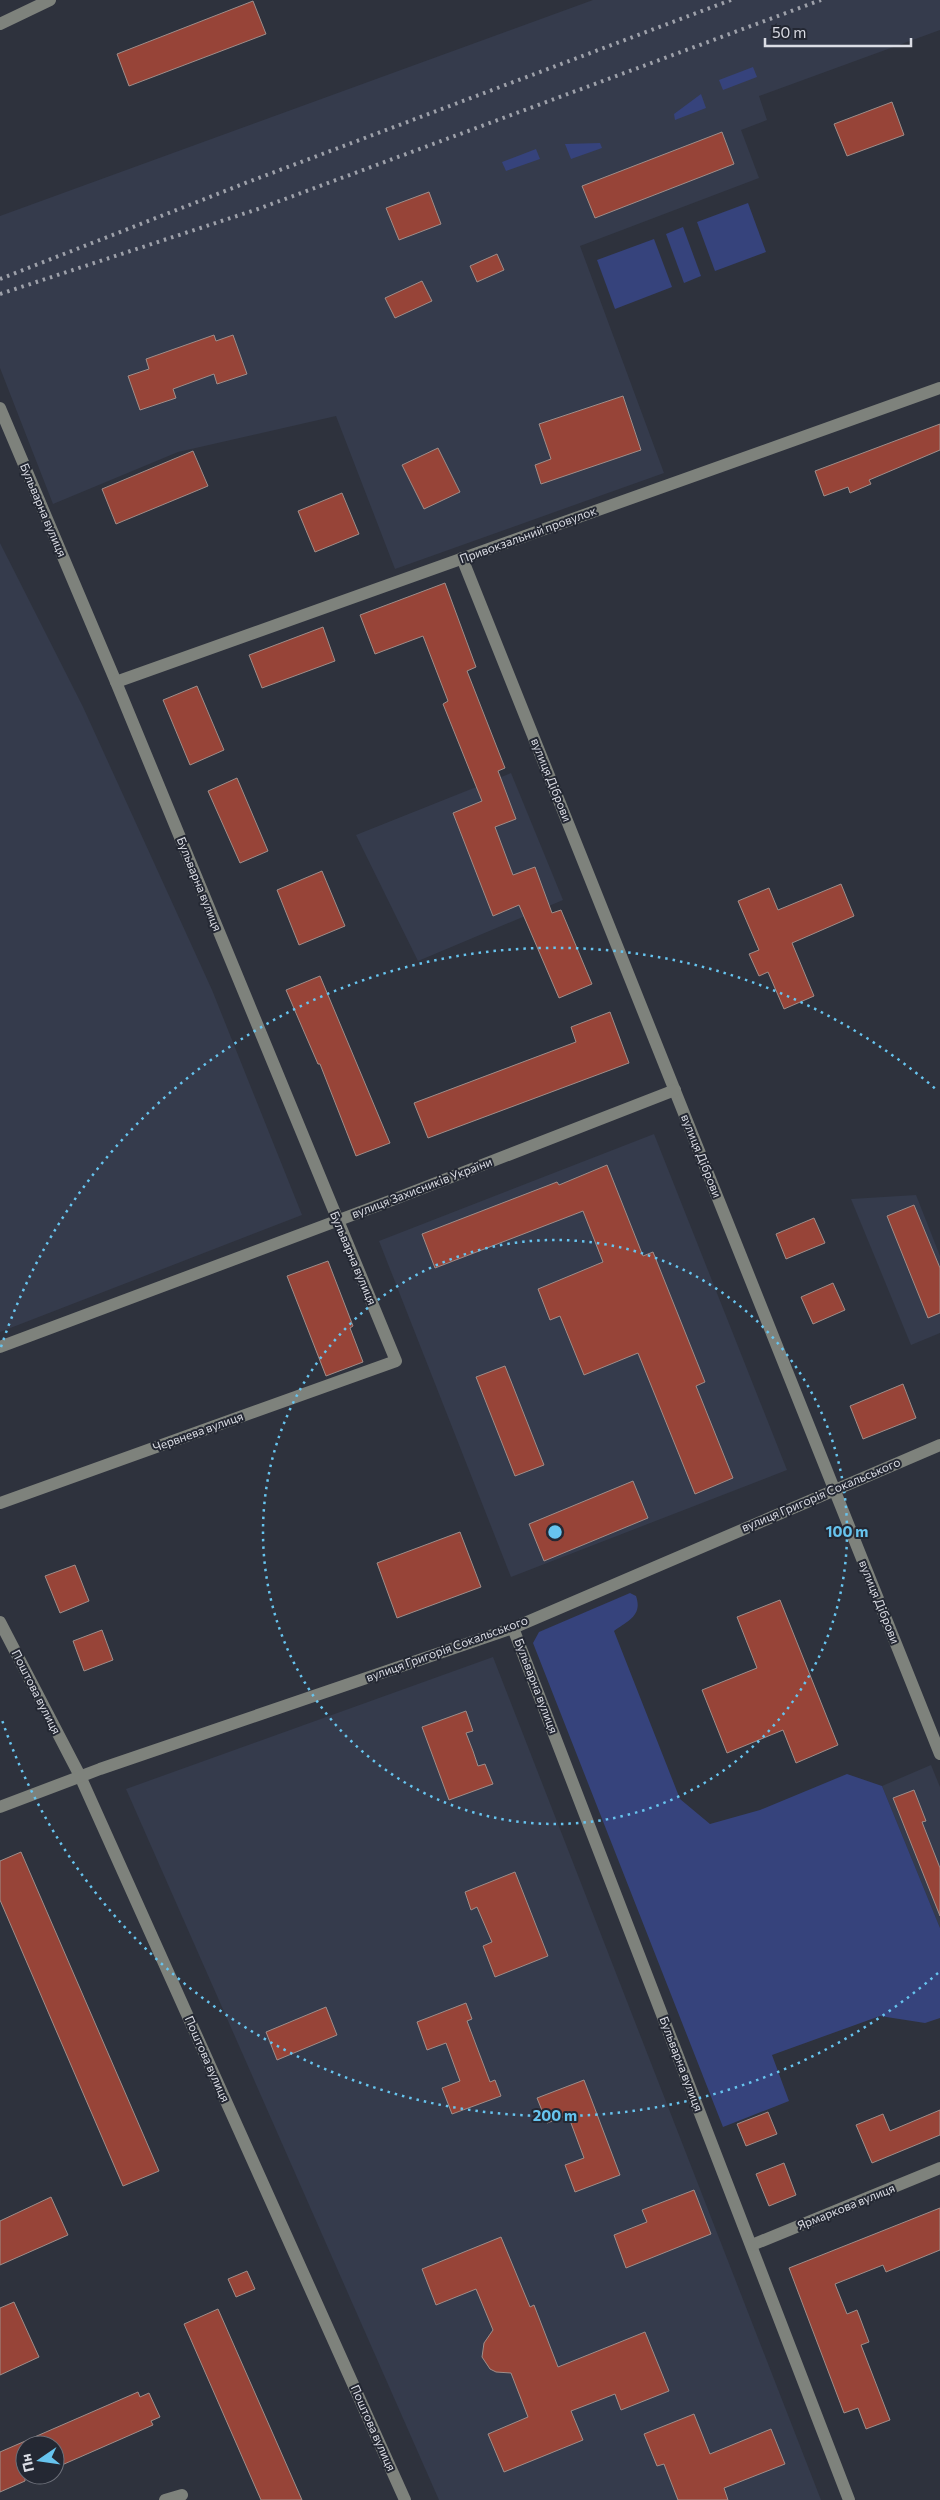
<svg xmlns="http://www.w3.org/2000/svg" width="940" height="2500" font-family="Commissioner,sans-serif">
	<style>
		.built { fill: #353b4c }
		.green { fill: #36437c }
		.building { fill: #974438; stroke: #9f8e8a }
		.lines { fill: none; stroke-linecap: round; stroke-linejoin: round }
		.minor { stroke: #7e827c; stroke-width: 12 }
		.rail { stroke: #9ea1aa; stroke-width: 4; stroke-dasharray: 2.5 5; stroke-linecap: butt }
		.ring { fill: none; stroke: #67c4ef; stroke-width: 2.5; stroke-dasharray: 2.5 5 }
		.labels { text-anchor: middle; stroke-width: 4; stroke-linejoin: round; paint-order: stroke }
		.street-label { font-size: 12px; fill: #dbdde5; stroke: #242833 }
		.centre { fill: #67c4ef; stroke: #242833; stroke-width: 2.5 }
		.ring-label { font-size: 15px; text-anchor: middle; font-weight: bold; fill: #67c4ef; stroke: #242833; stroke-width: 4; stroke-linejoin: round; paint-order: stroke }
	</style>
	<rect width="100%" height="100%" fill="#2e323d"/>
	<!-- built -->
	<g class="built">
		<path d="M 593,0 L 940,0 L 940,30 L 759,96 L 767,120 L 741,130 L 759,178 L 580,246 L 664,473 L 395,569 L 336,416 L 178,452 L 53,504 L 0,368 L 0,216 Z"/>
		<path d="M 0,543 L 83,707 L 212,990 L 302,1215 L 0,1332 Z"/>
		<path d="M 511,773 L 563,900 L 418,961 L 356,835 Z"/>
		<path d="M 654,1134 L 787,1470 L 511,1577 L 379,1241 Z"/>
		<path d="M 916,1195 L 940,1256 L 940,1333 L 911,1345 L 851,1199 Z"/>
		<path d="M 493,1657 L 821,2500 L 439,2500 L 126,1789 Z"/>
		<path d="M 931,1765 L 940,1787 L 940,1928 L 882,1786 Z"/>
	</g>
	<!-- green -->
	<g class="green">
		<path d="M 753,67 L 757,77 L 723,90 L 719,80 Z"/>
		<path d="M 701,94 L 706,108 L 675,120 L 674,114 Z"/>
		<path d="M 600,143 L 602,148 L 571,159 L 565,144 Z"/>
		<path d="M 536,149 L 540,159 L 506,171 L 502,162 Z"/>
		<path d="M 748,203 L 766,252 L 715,271 L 697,222 Z"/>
		<path d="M 683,227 L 701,276 L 684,283 L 666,234 Z"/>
		<path d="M 654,239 L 672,287 L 615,309 L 597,260 Z"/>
		<path d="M 630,1593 L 636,1596 C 643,1616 627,1621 614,1631 L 680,1799 L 710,1824 L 760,1810 L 847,1774 L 882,1786 L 940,1928 L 940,2018 L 925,2023 L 880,2016 L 772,2055 L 789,2101 L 723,2127 L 533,1643 L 539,1632 Z"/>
	</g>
	<!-- building -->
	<g class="building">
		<path d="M 253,1 L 266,34 L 129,86 L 117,54 Z"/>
		<path d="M 892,102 L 904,135 L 847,156 L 834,124 Z"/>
		<path d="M 722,132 L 734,164 L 595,218 L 582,186 Z"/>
		<path d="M 429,192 L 441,224 L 399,240 L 386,208 Z"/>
		<path d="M 497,254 L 504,270 L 477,282 L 470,266 Z"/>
		<path d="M 422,281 L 432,301 L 395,318 L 385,298 Z"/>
		<path d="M 214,335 L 216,341 L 233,335 L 247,374 L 217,384 L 214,374 L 173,389 L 176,398 L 140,410 L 128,376 L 149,369 L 146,359 Z"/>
		<path d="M 623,396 L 641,450 L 541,484 L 535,465 L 551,459 L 539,424 Z"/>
		<path d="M 940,424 L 940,450 L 869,480 L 871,484 L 850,493 L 848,487 L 824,496 L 815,471 Z"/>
		<path d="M 438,448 L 460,492 L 424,509 L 402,465 Z"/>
		<path d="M 193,451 L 208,486 L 116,524 L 102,489 Z"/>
		<path d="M 342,493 L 359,534 L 315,552 L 298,511 Z"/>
		<path d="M 445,583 L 476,667 L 467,671 L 505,768 L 498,771 L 516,819 L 495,827 L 513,875 L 535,867 L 552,913 L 561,910 L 592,984 L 559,998 L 519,905 L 493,916 L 453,813 L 482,801 L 443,704 L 448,701 L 423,636 L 375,654 L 360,615 Z"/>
		<path d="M 323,627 L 335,661 L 262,688 L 249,655 Z"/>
		<path d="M 197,686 L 224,750 L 190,765 L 163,700 Z"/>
		<path d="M 237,778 L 268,851 L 240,863 L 208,791 Z"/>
		<path d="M 322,871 L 345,926 L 299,945 L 277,890 Z"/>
		<path d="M 841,884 L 854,916 L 792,943 L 814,996 L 784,1009 L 768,972 L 759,976 L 749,954 L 759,950 L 738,901 L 769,888 L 778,910 Z"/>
		<path d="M 320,976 L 390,1143 L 356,1156 L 320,1064 L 318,1064 L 286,990 Z"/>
		<path d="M 610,1012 L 629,1063 L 428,1138 L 414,1103 L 576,1042 L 571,1027 Z"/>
		<path d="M 607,1165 L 643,1256 L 653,1252 L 705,1382 L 696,1386 L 733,1478 L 695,1494 L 638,1353 L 584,1375 L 560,1316 L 550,1320 L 538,1289 L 603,1262 L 583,1211 L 435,1268 L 422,1234 L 557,1182 L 559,1185 Z"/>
		<path d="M 914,1205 L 940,1268 L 940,1313 L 928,1318 L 887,1216 Z"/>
		<path d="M 814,1218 L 825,1243 L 786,1259 L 776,1234 Z"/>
		<path d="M 328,1261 L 353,1326 L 350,1328 L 363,1362 L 326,1376 L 287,1276 Z"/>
		<path d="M 833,1283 L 845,1310 L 813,1324 L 801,1297 Z"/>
		<path d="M 505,1366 L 544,1465 L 515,1476 L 476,1377 Z"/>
		<path d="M 903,1384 L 916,1418 L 863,1439 L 850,1406 Z"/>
		<path d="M 633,1481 L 648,1518 L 544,1561 L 529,1524 Z"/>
		<path d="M 460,1532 L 481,1587 L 397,1618 L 377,1563 Z"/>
		<path d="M 75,1565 L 89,1601 L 60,1613 L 45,1576 Z"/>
		<path d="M 780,1600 L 838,1745 L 796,1763 L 783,1730 L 727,1753 L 702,1690 L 757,1668 L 737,1617 Z"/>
		<path d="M 102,1630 L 113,1660 L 84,1671 L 73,1641 Z"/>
		<path d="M 466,1711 L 473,1731 L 466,1733 L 473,1751 L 478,1766 L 485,1764 L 493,1784 L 449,1800 L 422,1727 Z"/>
		<path d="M 914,1790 L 926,1821 L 922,1822 L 940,1868 L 940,1916 L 893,1798 Z"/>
		<path d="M 21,1852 L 159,2171 L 123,2186 L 0,1900 L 0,1861 Z"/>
		<path d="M 515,1872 L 548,1956 L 495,1977 L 483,1946 L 492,1942 L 477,1907 L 471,1910 L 465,1892 Z"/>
		<path d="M 466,2003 L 472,2019 L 467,2021 L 490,2082 L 495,2080 L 501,2096 L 452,2114 L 442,2088 L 460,2081 L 446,2043 L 427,2050 L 417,2022 Z"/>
		<path d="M 326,2007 L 337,2035 L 277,2060 L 266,2032 Z"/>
		<path d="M 584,2080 L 620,2175 L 575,2192 L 565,2165 L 584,2158 L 568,2115 L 547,2123 L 537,2098 Z"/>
		<path d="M 940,2110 L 940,2135 L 872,2163 L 856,2125 L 883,2114 L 890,2131 Z"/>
		<path d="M 768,2112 L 777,2134 L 746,2146 L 737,2124 Z"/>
		<path d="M 784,2163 L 796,2195 L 769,2206 L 756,2174 Z"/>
		<path d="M 694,2190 L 711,2234 L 626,2268 L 614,2235 L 647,2222 L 642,2210 Z"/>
		<path d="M 51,2197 L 68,2235 L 0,2265 L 0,2221 Z"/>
		<path d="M 940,2208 L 940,2250 L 886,2272 L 883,2265 L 835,2284 L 847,2314 L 857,2310 L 869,2342 L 861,2345 L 890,2420 L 866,2429 L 858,2408 L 844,2413 L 789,2268 Z"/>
		<path d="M 501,2237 L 530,2307 L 534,2305 L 558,2367 L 645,2332 L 669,2391 L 621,2410 L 615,2394 L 571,2411 L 583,2440 L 504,2472 L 488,2434 L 528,2417 L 511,2373 L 496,2372 L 490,2369 L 482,2357 L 484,2343 L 493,2330 L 476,2289 L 436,2305 L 422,2269 Z"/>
		<path d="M 247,2271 L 255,2289 L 236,2297 L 228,2279 Z"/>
		<path d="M 14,2302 L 39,2357 L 0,2375 L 0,2308 Z"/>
		<path d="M 218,2309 L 302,2500 L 261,2500 L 184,2324 Z"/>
		<path d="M 138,2392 L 140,2397 L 149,2393 L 160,2417 L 151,2421 L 153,2425 L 55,2468 L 55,2445 L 25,2445 L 25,2481 L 0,2492 L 0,2452 Z"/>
		<path d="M 694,2414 L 710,2454 L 771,2429 L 785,2464 L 724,2488 L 728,2500 L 678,2500 L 664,2464 L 657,2466 L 644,2434 Z"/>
	</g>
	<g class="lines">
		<!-- minor -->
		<g class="minor">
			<path d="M 0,24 L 50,0"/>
			<path d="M 0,408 L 116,682 L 396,1361 L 0,1503"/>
			<path d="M 462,558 L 940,1754"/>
			<path d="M 116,682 L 940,388"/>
			<path d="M 0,1347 L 387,1202 L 675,1090"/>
			<path d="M 0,1622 L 80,1776 L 405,2500"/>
			<path d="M 513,1628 L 849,2500"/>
			<path d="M 0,1807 L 100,1769 L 513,1628 L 940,1445"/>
			<path d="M 752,2245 L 940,2168"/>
			<path d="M 165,2500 L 182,2495"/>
		</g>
		<!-- rail -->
		<g class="rail">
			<path d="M 0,279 L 248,182 L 731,0"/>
			<path d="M 0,294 L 258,209 L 821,0"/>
		</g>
	</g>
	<!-- distance rings -->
	<g class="ring">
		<circle cx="555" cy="1532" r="292"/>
		<path d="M938 1973A584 584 0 0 1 1 1717M1 1347A584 584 0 0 1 938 1091"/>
	</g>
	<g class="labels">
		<!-- street labels -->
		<g class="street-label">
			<text transform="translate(43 510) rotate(67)" y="4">Бульварна вулиця</text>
			<text transform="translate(528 535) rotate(-20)" y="4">Привокзальний провулок</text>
			<text transform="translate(551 780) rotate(68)" y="4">вулиця Діброви</text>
			<text transform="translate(199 884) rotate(68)" y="4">Бульварна вулиця</text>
			<text transform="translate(701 1156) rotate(68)" y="4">вулиця Діброви</text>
			<text transform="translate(422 1188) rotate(-21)" y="4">вулиця Захисників України</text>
			<text transform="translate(353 1258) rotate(67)" y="4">Бульварна вулиця</text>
			<text transform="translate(198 1432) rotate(-20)" y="4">Червнева вулиця</text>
			<text transform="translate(821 1495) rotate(-23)" y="4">вулиця Григорія Сокальського</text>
			<text transform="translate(879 1602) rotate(68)" y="4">вулиця Діброви</text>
			<text transform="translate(447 1649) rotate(-20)" y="4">вулиця Григорія Сокальського</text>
			<text transform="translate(536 1686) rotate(69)" y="4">Бульварна вулиця</text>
			<text transform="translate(36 1692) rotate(63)" y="4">Поштова вулиця</text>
			<text transform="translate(207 2059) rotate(66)" y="4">Поштова вулиця</text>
			<text transform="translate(681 2064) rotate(69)" y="4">Бульварна вулиця</text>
			<text transform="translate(846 2207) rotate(-22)" y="4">Ярмаркова вулиця</text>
			<text transform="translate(373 2428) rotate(66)" y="4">Поштова вулиця</text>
		</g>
	</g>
	<circle cx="555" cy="1532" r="8" class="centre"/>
	<g class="ring-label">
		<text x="847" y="1537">100 m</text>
		<text x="555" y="2121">200 m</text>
	</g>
	<!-- north arrow -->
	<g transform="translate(40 2460) rotate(257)"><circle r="24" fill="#242833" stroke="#6d707a"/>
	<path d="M0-4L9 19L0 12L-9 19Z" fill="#67c4ef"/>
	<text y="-8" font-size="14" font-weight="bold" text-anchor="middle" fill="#dbdde5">Пн</text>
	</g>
	<!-- scale -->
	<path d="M765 38v8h146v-8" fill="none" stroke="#dbdde5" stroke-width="2.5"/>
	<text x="772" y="38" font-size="15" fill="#dbdde5" stroke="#242833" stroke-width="4" paint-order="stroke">50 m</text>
</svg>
